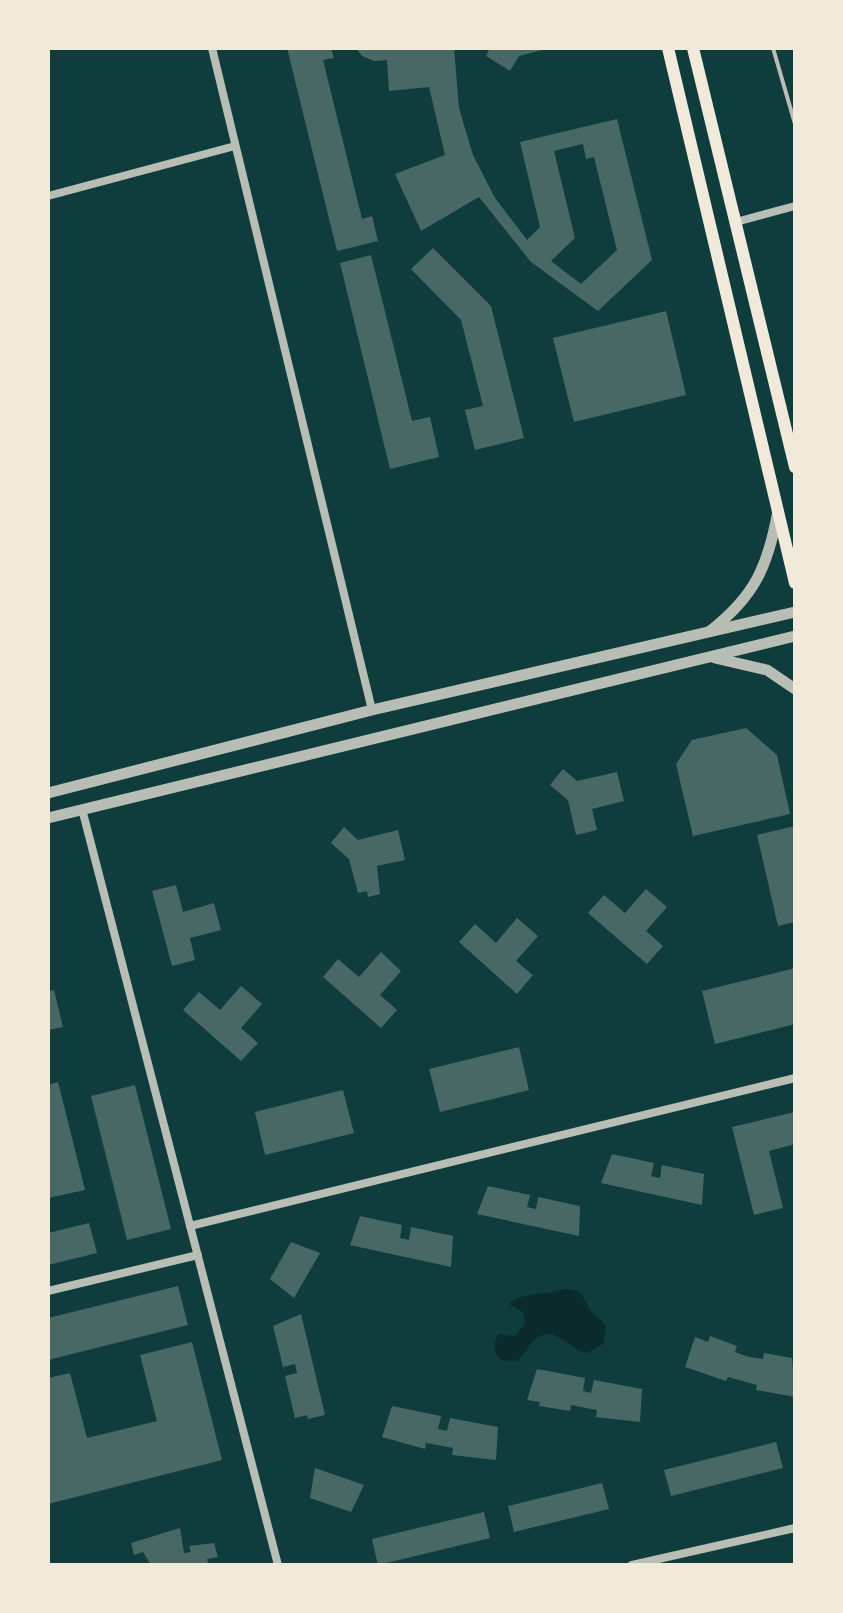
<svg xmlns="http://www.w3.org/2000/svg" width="843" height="1613" font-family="Poppins,sans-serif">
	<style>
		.water { fill: #0a2a2b }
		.building { fill: #486865; fill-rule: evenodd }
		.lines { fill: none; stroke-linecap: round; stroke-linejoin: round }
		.service { stroke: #b8beb3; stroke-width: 4 }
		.minor { stroke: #b8beb3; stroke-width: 8 }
		.tertiary { stroke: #b8beb3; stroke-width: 11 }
		.secondary { stroke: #f1e9da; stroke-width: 12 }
	</style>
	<rect width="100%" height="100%" fill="#0f3d3e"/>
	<!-- water -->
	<path class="water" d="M 563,1289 C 584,1288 583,1298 592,1312 C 595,1317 602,1319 606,1326 L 603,1344 L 587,1353 C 568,1350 555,1322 534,1340 C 527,1347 525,1355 517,1361 L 501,1360 C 493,1352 492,1343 499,1334 L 515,1336 L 525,1323 L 523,1312 L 509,1304 C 523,1291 545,1296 563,1289 Z"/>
	<!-- building -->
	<g class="building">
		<path d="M 287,48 L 331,48 L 334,58 L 323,60 L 362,219 L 372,216 L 378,241 L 337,251 Z"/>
		<path d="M 356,48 L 454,48 L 459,108 L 473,155 L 495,198 L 527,240 L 540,227 L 520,142 L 617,119 L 652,260 L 598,311 L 531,262 L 479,197 L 421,231 L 395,174 L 445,155 L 429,87 L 389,91 L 387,60 L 374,61 L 362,56 ZM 583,144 L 586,159 L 594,157 L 617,250 L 581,284 L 551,261 L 575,238 L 554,151 Z"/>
		<path d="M 490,48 L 546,48 L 546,49 L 519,56 L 510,71 L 486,56 Z"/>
		<path d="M 433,248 L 491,306 L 524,438 L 475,450 L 465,410 L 483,406 L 461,320 L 411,269 Z"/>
		<path d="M 371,255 L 412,421 L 430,417 L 439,457 L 390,469 L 340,263 Z"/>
		<path d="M 666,311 L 686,395 L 574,422 L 553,338 Z"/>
		<path d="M 746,728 L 777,755 L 790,814 L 693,836 L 676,764 L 692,740 Z"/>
		<path d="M 563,769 L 577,781 L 617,772 L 624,801 L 592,809 L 597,830 L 576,835 L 568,800 L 550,785 Z"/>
		<path d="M 795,826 L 795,922 L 778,926 L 757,835 Z"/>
		<path d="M 344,827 L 358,840 L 398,830 L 405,860 L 377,866 L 380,894 L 368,897 L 367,891 L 358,893 L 349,859 L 331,843 Z"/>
		<path d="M 176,885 L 183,912 L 214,903 L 221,930 L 190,938 L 195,960 L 172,966 L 152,891 Z"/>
		<path d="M 646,889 L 667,907 L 646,931 L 663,946 L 647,964 L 588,913 L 604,895 L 625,913 Z"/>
		<path d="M 517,918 L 538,936 L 516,961 L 533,975 L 517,994 L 459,942 L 475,924 L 496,943 Z"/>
		<path d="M 381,952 L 401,971 L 380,995 L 397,1010 L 381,1028 L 323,977 L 338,959 L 359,977 Z"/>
		<path d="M 795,968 L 795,1024 L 715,1044 L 702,991 Z"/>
		<path d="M 241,986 L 262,1004 L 241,1028 L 258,1043 L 241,1061 L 183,1010 L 199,992 L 220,1010 Z"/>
		<path d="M 54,990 L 63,1027 L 48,1030 L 48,991 Z"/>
		<path d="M 519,1047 L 529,1090 L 440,1112 L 429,1069 Z"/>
		<path d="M 58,1082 L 85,1190 L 48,1198 L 48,1085 Z"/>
		<path d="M 135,1085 L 171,1229 L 127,1240 L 91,1096 Z"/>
		<path d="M 343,1090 L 354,1133 L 265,1155 L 255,1112 Z"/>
		<path d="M 795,1112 L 795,1144 L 769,1151 L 783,1208 L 754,1215 L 732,1127 Z"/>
		<path d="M 612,1154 L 654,1163 L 651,1176 L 660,1178 L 662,1165 L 704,1174 L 702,1205 L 601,1183 Z"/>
		<path d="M 488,1186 L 530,1195 L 527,1207 L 536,1209 L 538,1197 L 580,1206 L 579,1236 L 477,1214 Z"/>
		<path d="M 360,1216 L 402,1225 L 400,1238 L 409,1240 L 411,1227 L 453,1236 L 451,1267 L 350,1245 Z"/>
		<path d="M 89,1223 L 97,1253 L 48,1265 L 48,1233 Z"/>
		<path d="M 291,1242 L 320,1253 L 294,1298 L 270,1279 Z"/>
		<path d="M 178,1286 L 188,1325 L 48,1360 L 48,1318 Z"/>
		<path d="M 301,1314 L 325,1415 L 308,1419 L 307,1415 L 295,1418 L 285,1376 L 297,1373 L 295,1364 L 283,1367 L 273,1326 Z"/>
		<path d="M 710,1336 L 737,1346 L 735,1352 L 749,1357 L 763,1359 L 764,1353 L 792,1358 L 795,1397 L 756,1390 L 757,1385 L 728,1377 L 726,1381 L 685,1367 L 695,1337 L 708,1342 Z"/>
		<path d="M 192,1342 L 222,1460 L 48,1504 L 48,1378 L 70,1373 L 87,1438 L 157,1421 L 140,1355 Z"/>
		<path d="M 537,1369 L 585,1378 L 583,1391 L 591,1393 L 594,1380 L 642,1389 L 640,1422 L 596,1417 L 597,1410 L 571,1405 L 570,1411 L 539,1406 L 540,1402 L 527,1400 Z"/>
		<path d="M 392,1406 L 441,1416 L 438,1429 L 447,1431 L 450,1418 L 498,1427 L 496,1460 L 452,1455 L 453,1448 L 426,1443 L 425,1449 L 382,1437 Z"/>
		<path d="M 776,1442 L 783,1468 L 671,1496 L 664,1470 Z"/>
		<path d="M 315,1468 L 364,1485 L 351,1512 L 310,1498 Z"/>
		<path d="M 602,1483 L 609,1509 L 514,1532 L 508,1506 Z"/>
		<path d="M 484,1512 L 490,1538 L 378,1565 L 372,1539 Z"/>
		<path d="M 180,1528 L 184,1553 L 191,1552 L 189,1546 L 214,1543 L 218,1557 L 207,1559 L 208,1563 L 203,1565 L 151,1565 L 143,1552 L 134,1555 L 131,1543 Z"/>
	</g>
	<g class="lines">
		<!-- service -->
		<path class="service" d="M 773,48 L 795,124"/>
		<!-- minor -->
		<g class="minor">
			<path d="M 212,48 L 372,710"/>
			<path d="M 48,196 L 235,146"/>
			<path d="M 736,222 L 795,206"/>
			<path d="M 82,809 L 278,1565"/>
			<path d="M 190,1226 L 795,1078"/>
			<path d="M 48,1291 L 198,1255"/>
			<path d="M 632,1565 L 795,1528"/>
		</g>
		<!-- tertiary -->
		<g class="tertiary">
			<path d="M 710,631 C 755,596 768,566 778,511"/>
			<path d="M 715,658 L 767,670 L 795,689"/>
			<path d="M 48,793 L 372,710 L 795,612"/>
			<path d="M 48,818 L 795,636"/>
		</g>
		<!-- secondary -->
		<g class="secondary">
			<path d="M 668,48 L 795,583"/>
			<path d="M 693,48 L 795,467"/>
		</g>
	</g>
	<!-- border -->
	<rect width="843" height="1613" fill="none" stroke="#f1e9da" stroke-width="100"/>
</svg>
